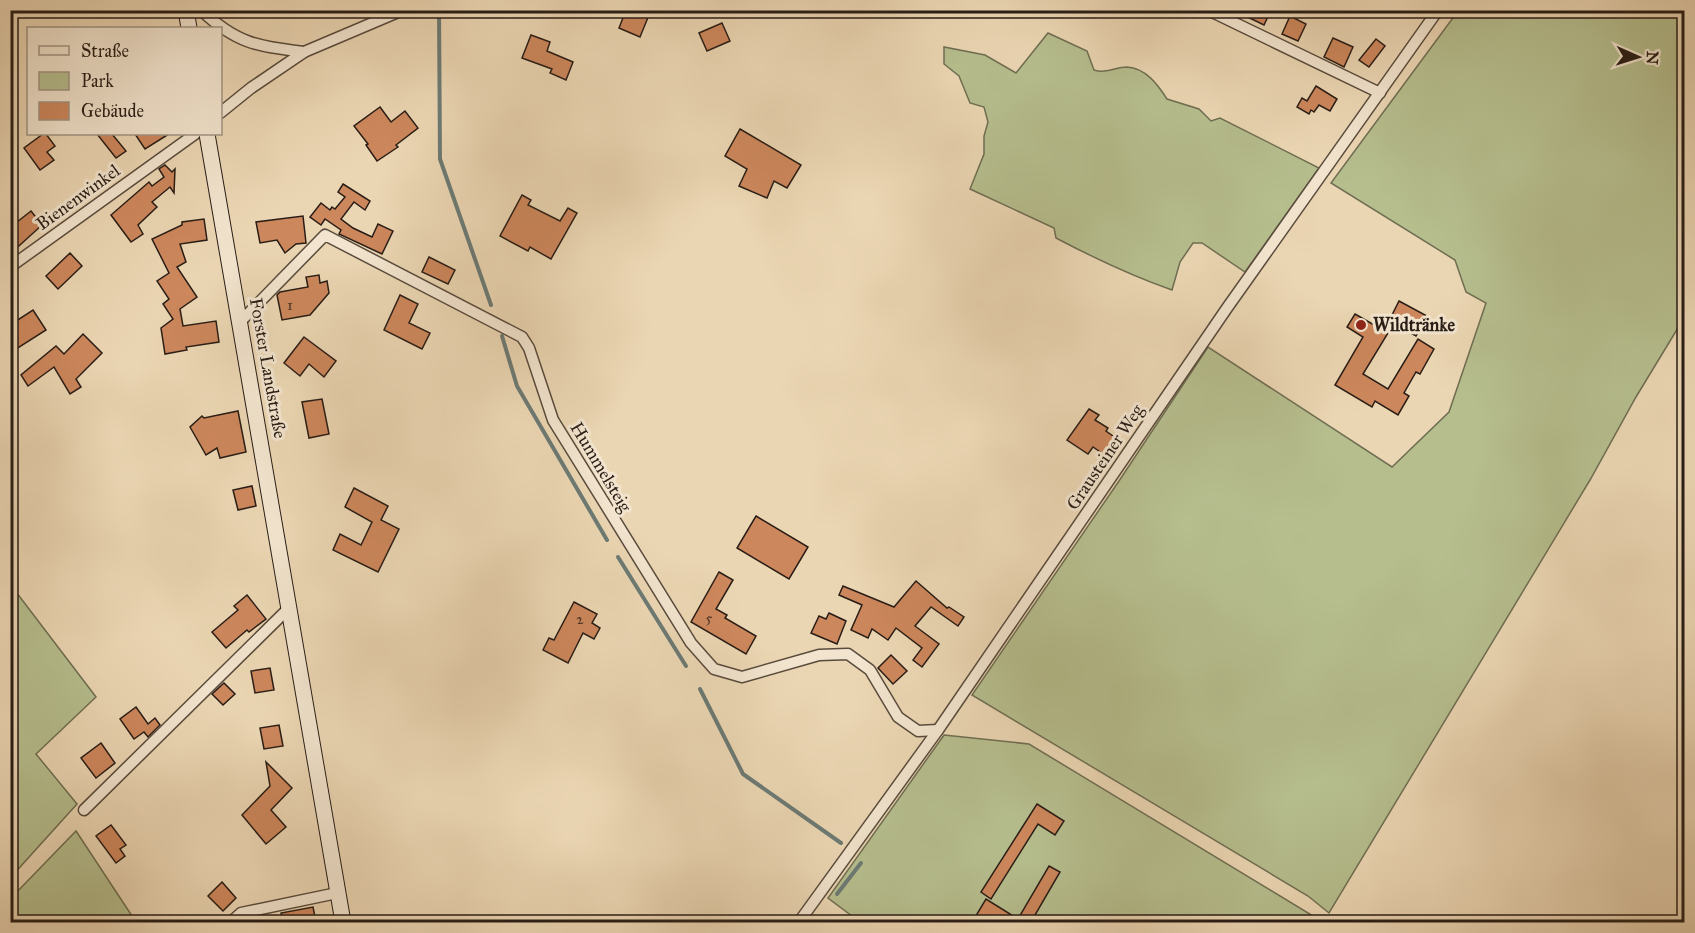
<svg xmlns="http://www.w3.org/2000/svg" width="1695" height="933" font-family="'IM FELL Great Primer',serif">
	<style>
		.green { fill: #b6be8e; stroke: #6f6e52; stroke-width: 1.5 }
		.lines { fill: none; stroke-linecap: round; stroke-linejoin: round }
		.stream { stroke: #6c7a74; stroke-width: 4 }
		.building { fill: #cd875c; stroke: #281d16; stroke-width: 1.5 }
		.minor-casing { stroke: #594b3d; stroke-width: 13 }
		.secondary-casing { stroke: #281d16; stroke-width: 17 }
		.minor { stroke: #f2e4ce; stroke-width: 10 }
		.secondary { stroke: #f2e4ce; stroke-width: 15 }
		.poi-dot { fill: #8f2418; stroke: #f2e4ce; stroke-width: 2 }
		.labels { text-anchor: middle; stroke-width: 6; stroke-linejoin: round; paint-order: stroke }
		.number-label { font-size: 15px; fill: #513828 }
		.street-label { font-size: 18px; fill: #281d16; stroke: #f2e4ce }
		.poi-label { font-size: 18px; font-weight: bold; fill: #281d16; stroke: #f2e4ce; text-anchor: start }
	</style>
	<rect width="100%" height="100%" fill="#ebd6b3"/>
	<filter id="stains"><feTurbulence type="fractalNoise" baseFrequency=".00333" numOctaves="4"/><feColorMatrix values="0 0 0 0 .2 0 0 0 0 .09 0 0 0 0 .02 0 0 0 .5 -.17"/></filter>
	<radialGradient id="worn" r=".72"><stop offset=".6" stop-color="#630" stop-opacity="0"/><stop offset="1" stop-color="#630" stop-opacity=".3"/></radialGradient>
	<!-- green -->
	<g class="green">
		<path d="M 1628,10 L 1684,11 L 1684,318 L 1636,397 L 1590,480 L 1329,913 L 1308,896 L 972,695 L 1119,481 L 1208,347 L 1392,467 L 1449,412 L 1486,303 L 1466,292 L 1455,260 L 1331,183 L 1458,11 Z"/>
		<path d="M 1048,33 L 1087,51 L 1094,70 C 1106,74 1115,67 1127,67 C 1146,68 1158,85 1167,99 L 1199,109 L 1211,121 L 1220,118 L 1319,168 L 1245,272 L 1202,243 L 1193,243 L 1180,262 L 1172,290 C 1132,276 1094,258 1056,238 L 1054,228 L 970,189 L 984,154 L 984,136 L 988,122 L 984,107 L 970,103 L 959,76 L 944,64 L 944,47 L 985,55 L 1016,73 Z"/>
		<path d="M 10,584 L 96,697 L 36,754 L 77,804 L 11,877 Z"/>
		<path d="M 944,735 L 1029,744 L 1323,922 L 860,922 L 828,898 Z"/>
		<path d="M 76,831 L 136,922 L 11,922 L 11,898 Z"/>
	</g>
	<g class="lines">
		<!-- stream -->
		<g class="stream">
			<path d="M 439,10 L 440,159 L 491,305"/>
			<path d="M 502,336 L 517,386 L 607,540"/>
			<path d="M 618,557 L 686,666"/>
			<path d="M 700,689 L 743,774 L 841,843"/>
			<path d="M 837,894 L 861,863"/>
		</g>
	</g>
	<!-- building -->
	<g class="building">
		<path d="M 626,10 L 651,10 L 640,37 L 619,28 Z"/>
		<path d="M 1233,10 L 1271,10 L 1264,25 Z"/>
		<path d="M 1290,16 L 1306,24 L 1298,41 L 1282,34 Z"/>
		<path d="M 722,23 L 730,41 L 707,51 L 699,33 Z"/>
		<path d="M 531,35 L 550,42 L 547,51 L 573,62 L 566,80 L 550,73 L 552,69 L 522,58 Z"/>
		<path d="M 1333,38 L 1353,47 L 1344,67 L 1324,57 Z"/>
		<path d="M 1376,39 L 1385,46 L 1369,67 L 1359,60 Z"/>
		<path d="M 1316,86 L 1337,99 L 1330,111 L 1319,105 L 1314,112 L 1311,110 L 1309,114 L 1297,107 L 1302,98 L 1307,101 Z"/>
		<path d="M 380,107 L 391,122 L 405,111 L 418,128 L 396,145 L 398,147 L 377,161 L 366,145 L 368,144 L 354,126 Z"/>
		<path d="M 740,129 L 801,165 L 787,188 L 774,181 L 767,198 L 739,186 L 747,169 L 725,156 Z"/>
		<path d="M 43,134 L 46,134 L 55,146 L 47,152 L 54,160 L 40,170 L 24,148 Z"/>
		<path d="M 97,134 L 112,134 L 126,151 L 116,158 Z"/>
		<path d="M 135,134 L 169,134 L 145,149 Z"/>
		<path d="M 165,165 L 172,172 L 175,169 L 174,193 L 170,187 L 152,202 L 157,207 L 138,225 L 143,234 L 131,242 L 111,215 L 149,182 L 152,186 L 164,177 L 159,169 Z"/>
		<path d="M 343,184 L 370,201 L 365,210 L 354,202 L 341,219 L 353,228 L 372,237 L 378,224 L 393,231 L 382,254 L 339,234 L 341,230 L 325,219 L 321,225 L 310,217 L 321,203 L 330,210 L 332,207 L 335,209 L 345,197 L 338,192 Z"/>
		<path d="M 522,195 L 531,200 L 528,205 L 560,221 L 568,208 L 577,213 L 551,259 L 530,247 L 528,251 L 500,236 Z"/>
		<path d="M 31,211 L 42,225 L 10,254 L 10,215 L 17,222 Z"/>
		<path d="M 303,216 L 306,243 L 296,244 L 285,253 L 277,240 L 260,243 L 256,222 Z"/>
		<path d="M 204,219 L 207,240 L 180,244 L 186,262 L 177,267 L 197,297 L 180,309 L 183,326 L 216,321 L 219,342 L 186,347 L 187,350 L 165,354 L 161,328 L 173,319 L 163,304 L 169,299 L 157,281 L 169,273 L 152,239 L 182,225 L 182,222 Z"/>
		<path d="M 70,253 L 82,266 L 58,289 L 46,276 Z"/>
		<path d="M 429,257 L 455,270 L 448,284 L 422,272 Z"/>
		<path d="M 319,275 L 320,283 L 327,281 L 329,293 L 310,315 L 282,320 L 277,295 L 280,292 L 308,287 L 306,277 Z"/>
		<path d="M 400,295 L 418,304 L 409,323 L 430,333 L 422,349 L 384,330 Z"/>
		<path d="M 1399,301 L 1427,316 L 1416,336 L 1389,321 Z"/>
		<path d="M 33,310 L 46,330 L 10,353 L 10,325 Z"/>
		<path d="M 1355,314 L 1388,333 L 1363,374 L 1388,389 L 1418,339 L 1434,349 L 1420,374 L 1416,372 L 1404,393 L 1409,396 L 1398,415 L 1375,401 L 1372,407 L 1335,385 L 1363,337 L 1347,327 Z"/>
		<path d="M 83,334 L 102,353 L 76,379 L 81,387 L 70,394 L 54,367 L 28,386 L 21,375 L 56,346 L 64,354 Z"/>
		<path d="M 304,337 L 336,361 L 324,377 L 309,364 L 300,376 L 284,363 Z"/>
		<path d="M 322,399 L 329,434 L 309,438 L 302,402 Z"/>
		<path d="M 1089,409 L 1099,415 L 1095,420 L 1108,428 L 1106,431 L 1120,441 L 1109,458 L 1093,447 L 1088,454 L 1067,440 Z"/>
		<path d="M 238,411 L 246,452 L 220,458 L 217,448 L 206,455 L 190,427 L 202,416 L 204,418 Z"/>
		<path d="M 252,486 L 256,506 L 238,510 L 233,490 Z"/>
		<path d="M 354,488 L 388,506 L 381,520 L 399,529 L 378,572 L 333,550 L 340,534 L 361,545 L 372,522 L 345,507 Z"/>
		<path d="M 756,516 L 808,547 L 789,579 L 737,548 Z"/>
		<path d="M 719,572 L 733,580 L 716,609 L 727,615 L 725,618 L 756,636 L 746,654 L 691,622 Z"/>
		<path d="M 916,581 L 947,608 L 949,607 L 964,617 L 958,626 L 931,607 L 915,626 L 939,644 L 922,667 L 913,660 L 922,648 L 896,628 L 888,640 L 872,629 L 868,638 L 851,630 L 862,605 L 839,595 L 843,586 L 894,607 Z"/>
		<path d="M 247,595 L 266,619 L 249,632 L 247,630 L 226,648 L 212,632 L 238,610 L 234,606 Z"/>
		<path d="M 574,602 L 597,614 L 592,623 L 600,628 L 594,639 L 583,633 L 568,663 L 543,650 L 549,638 L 554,640 Z"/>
		<path d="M 829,613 L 846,621 L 837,644 L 811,633 L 819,616 L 826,619 Z"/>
		<path d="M 891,655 L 907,671 L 893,684 L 878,668 Z"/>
		<path d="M 270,668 L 274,690 L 255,693 L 251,671 Z"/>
		<path d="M 224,683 L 235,694 L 223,705 L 212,694 Z"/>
		<path d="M 136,707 L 148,724 L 155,718 L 160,725 L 148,737 L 144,732 L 134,739 L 120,719 Z"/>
		<path d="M 279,725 L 283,746 L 264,749 L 260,728 Z"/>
		<path d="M 101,743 L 115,763 L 96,778 L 81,758 Z"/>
		<path d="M 266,762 L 292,788 L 271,810 L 286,827 L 266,844 L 242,815 L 270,786 Z"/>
		<path d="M 1037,804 L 1064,821 L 1055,835 L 1038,824 L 991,899 L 981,892 Z"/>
		<path d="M 111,825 L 126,845 L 120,849 L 125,856 L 116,863 L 96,836 Z"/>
		<path d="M 1049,866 L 1060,872 L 1031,922 L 980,922 L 974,919 L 986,899 L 1018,919 Z"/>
		<path d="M 222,882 L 236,898 L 223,911 L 208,896 Z"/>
		<path d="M 313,907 L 315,917 L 283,922 L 281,913 Z"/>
	</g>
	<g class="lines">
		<!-- minor casing -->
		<g class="minor-casing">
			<g id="minor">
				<path d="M 201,10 C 237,44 257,46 304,52"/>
				<path d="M 1208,10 L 1380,93"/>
				<path d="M 220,113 L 251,88 L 304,52 L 403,10"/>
				<path d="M 10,267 L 195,134"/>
				<path d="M 241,321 L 325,235 L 522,337 L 529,348 L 553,420 L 691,643 L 714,669 L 742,677 L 819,655 L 848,654 L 870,670 L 898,717 L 918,731 L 938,730"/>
				<path d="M 84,810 L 288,609"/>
				<path d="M 231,922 L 241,913 L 337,893"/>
				<path d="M 799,922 L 938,730 L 1227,308 L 1438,10"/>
			</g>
		</g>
		<!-- secondary casing -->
		<g class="secondary-casing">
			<g id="secondary">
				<path d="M 186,10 L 189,28"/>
				<path d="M 207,134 L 343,922"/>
			</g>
		</g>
		<!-- minor -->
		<use href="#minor" class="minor"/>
		<!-- secondary -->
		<use href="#secondary" class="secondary"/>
	</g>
	<!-- markers -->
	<circle class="poi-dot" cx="1361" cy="325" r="6"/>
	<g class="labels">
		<!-- number labels -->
		<g class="number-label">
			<text x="290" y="310">1</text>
			<text x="709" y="623">5</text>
			<text x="580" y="624">2</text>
		</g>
		<!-- street labels -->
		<g class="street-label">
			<text transform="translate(78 197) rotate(-36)" y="6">Bienenwinkel</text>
			<text transform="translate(268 368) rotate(80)" y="6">Forster Landstraße</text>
			<text transform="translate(1105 457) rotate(-56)" y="6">Grausteiner Weg</text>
			<text transform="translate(601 467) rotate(59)" y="6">Hummelsteig</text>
		</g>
		<!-- poi labels -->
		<g class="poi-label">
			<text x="1373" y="331">Wildtränke</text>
		</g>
	</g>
	<!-- margin -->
	<rect width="1695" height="933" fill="none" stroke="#ebd6b3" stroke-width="36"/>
	<rect x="12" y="12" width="1671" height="909" fill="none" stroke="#281d16" stroke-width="3"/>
	<rect x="18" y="18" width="1659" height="897" fill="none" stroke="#281d16" stroke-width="1.5"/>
	<!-- legend -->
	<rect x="27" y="27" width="195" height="108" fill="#f2e4ce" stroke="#a19484" stroke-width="1.5"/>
	<rect x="39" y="46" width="30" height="9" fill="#f2e4ce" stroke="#a19484" stroke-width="1.5"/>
	<text x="81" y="57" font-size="18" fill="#281d16">Straße</text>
	<rect x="39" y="72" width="30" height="18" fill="#b6be8e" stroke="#a19484" stroke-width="1.5"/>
	<text x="81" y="87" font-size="18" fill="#281d16">Park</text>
	<rect x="39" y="102" width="30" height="18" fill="#cd875c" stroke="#a19484" stroke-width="1.5"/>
	<text x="81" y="117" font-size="18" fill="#281d16">Gebäude</text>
	<!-- north arrow -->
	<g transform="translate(1638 57) rotate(93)" stroke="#f2e4ce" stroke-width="4.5" paint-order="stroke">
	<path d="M0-4.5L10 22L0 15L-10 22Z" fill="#281d16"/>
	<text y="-9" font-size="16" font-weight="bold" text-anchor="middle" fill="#281d16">N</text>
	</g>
	<rect width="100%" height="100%" filter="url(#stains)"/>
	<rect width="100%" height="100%" fill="url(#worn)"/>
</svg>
